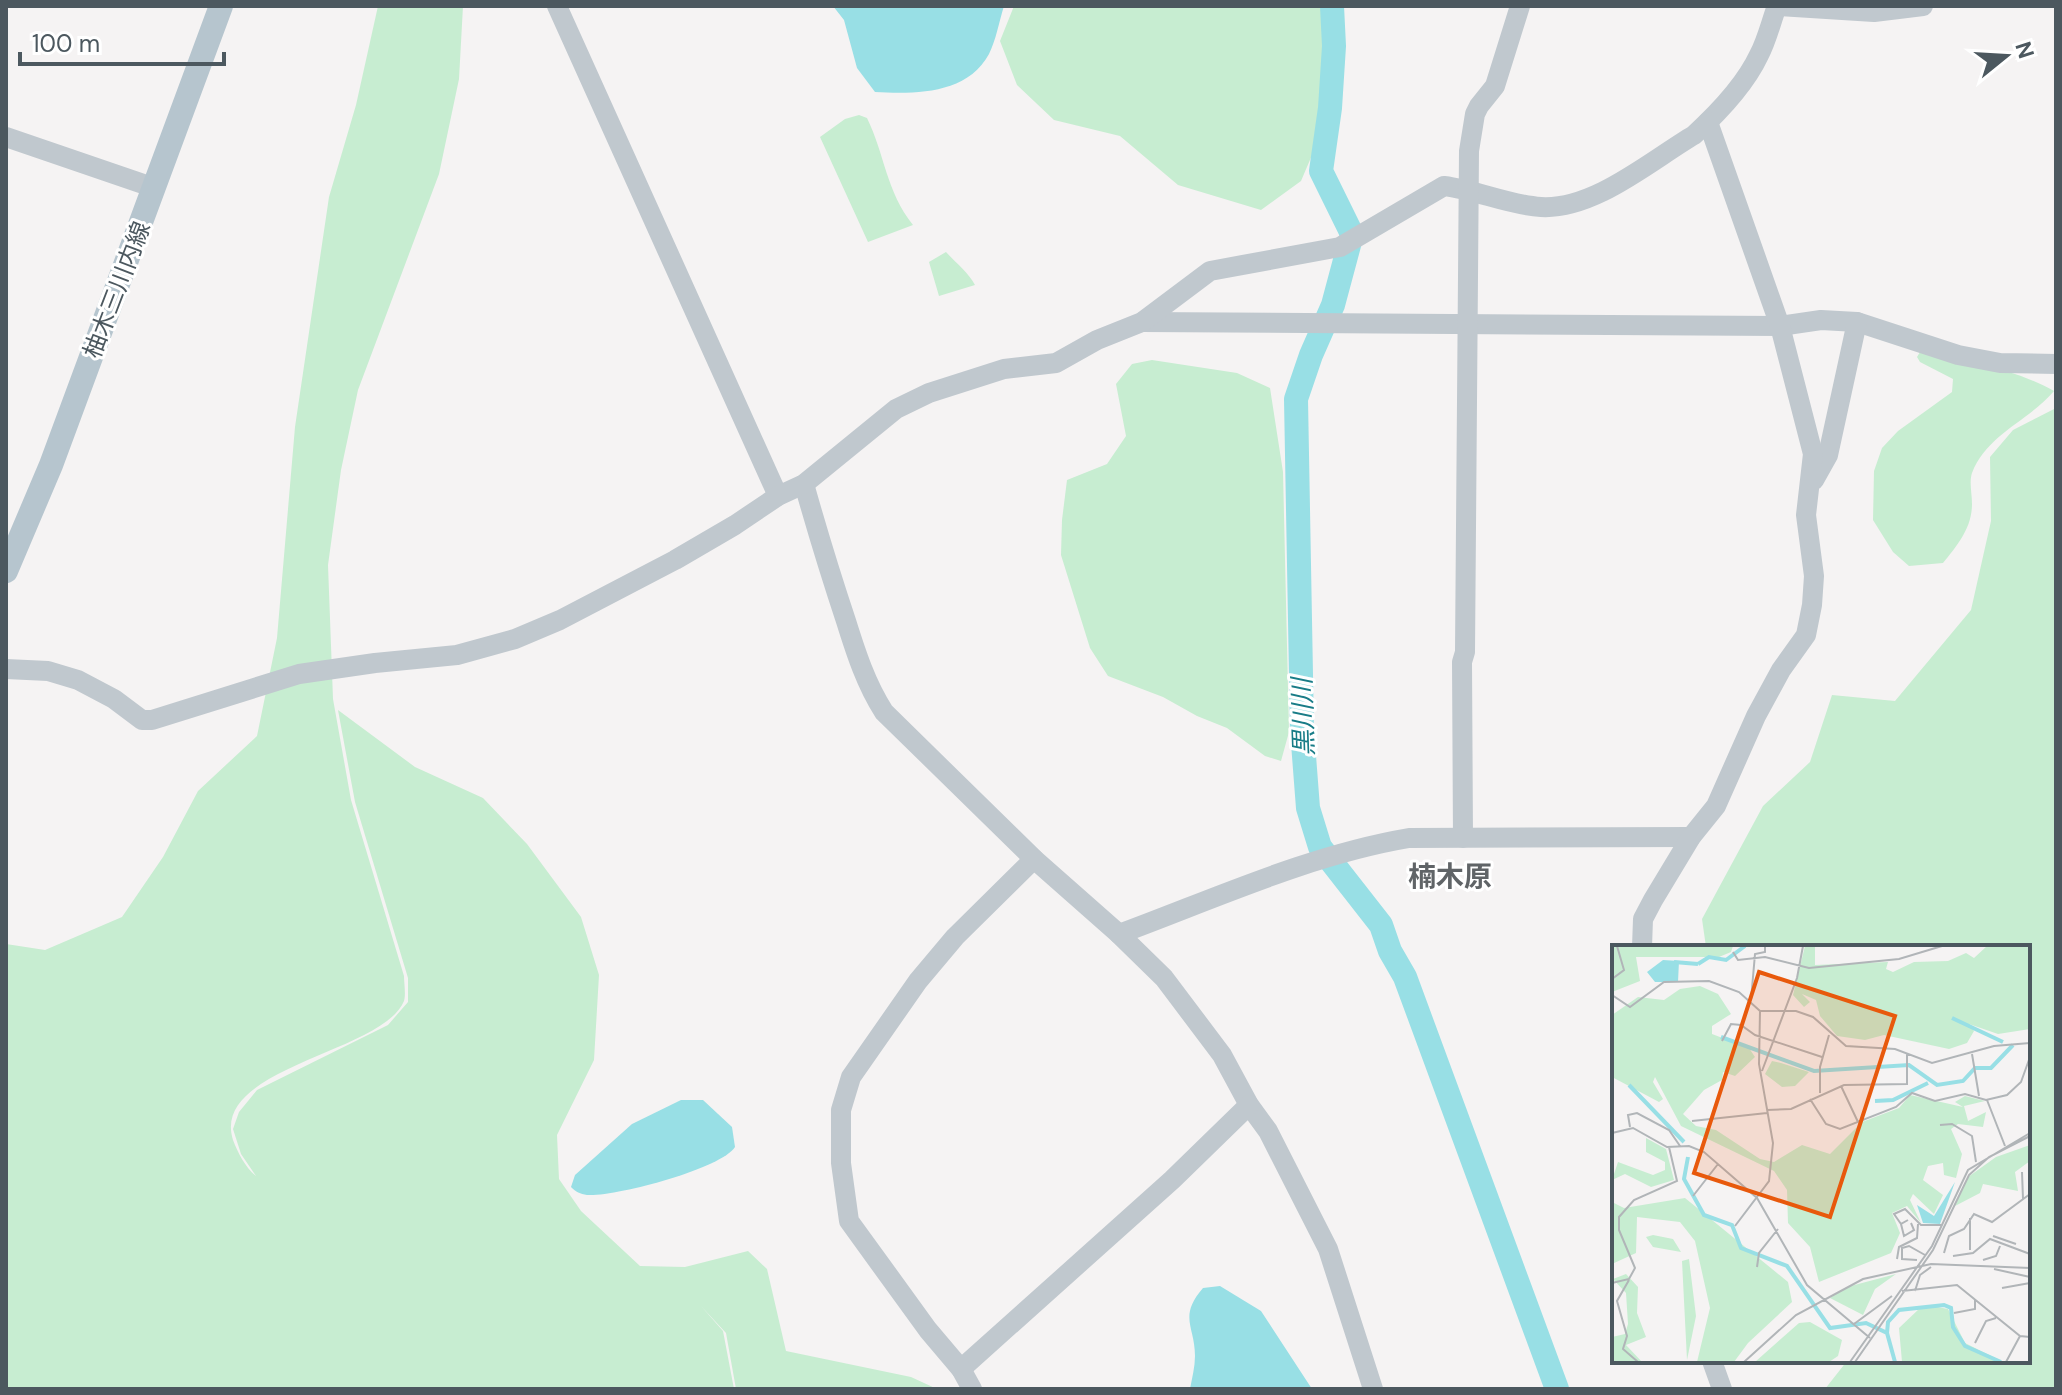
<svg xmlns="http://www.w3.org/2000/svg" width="2062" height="1395" font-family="'DM Sans','Noto Sans JP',sans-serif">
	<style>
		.green { fill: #c7edd1 }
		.water { fill: #98dfe5 }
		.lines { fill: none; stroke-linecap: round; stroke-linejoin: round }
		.river { stroke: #98dfe5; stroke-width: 24 }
		.minor { stroke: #c0c8ce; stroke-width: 20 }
		.major { stroke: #b6c5ce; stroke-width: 24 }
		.labels { text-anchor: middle; stroke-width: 6; stroke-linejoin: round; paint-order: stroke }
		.street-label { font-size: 24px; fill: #4c585f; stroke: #fff }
		.water-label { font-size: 26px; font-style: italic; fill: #187c87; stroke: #fff }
		.quarter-label { font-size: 28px; font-weight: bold; fill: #606467; stroke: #fff }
		.inset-river { fill: none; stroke: #98dfe5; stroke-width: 4 }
		.inset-road { fill: none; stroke: #b1b5b8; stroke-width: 2 }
		.view { fill: #e8590c; fill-opacity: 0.15; stroke: #e8590c; stroke-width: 4 }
		.inset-edge { fill: none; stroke: #4c585f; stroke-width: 4 }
	</style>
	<rect width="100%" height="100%" fill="#f5f3f3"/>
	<!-- green -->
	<g class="green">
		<path d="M 378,6 L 463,6 L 459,79 L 439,174 L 358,390 L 341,470 L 328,565 L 333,699 L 351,800 L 404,976 C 404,983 406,994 404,1001 C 383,1053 210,1067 233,1140 C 238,1153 245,1167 256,1176 L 241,1154 L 233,1129 L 239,1112 L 257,1090 L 388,1025 L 408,1002 L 408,978 L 355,802 L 338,710 L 415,767 L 483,798 L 527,844 L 581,917 L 599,975 L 594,1060 L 557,1135 L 559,1179 L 581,1211 L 640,1266 L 685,1267 L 748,1251 L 767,1269 L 786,1351 L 911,1377 L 937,1389 L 736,1389 L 726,1333 L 701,1306 L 723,1331 L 734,1389 L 6,1389 L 6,944 L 45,950 L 122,917 L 163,857 L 198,791 L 257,736 L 277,638 L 295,427 L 329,197 L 356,105 Z"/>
		<path d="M 1014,6 L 1325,6 L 1321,134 L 1301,181 L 1261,210 L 1178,185 L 1120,136 L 1054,120 L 1017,85 L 1000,41 Z"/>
		<path d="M 859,115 L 867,118 C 885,155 886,191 913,225 L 868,242 L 820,137 L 845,119 Z"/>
		<path d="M 946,252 C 956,263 968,272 975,285 L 939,296 L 929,262 Z"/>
		<path d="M 1920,352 C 1966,361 2013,368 2054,391 C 2029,421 1987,434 1972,473 C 1969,482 1972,494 1972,504 C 1972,528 1957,546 1943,563 L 1909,566 L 1893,552 L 1873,520 L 1874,471 L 1882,448 L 1898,431 L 1952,392 L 1953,379 L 1920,362 L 1917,357 Z"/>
		<path d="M 1152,360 L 1237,373 L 1270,388 L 1283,472 L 1289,732 L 1281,761 L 1265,756 L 1227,728 L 1197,716 L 1163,697 L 1108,676 L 1090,648 L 1061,555 L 1062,520 L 1067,480 L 1107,464 L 1126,436 L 1116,384 L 1132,364 Z"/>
		<path d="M 2056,408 L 2056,1389 L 1825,1389 L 1847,1361 L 2028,1361 L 2028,947 L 1706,947 L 1702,919 L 1763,806 L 1810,762 L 1832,695 L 1895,701 L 1971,610 L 1991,521 L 1990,457 L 2013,430 Z"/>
	</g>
	<!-- water -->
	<g class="water">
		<path d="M 833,6 L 1004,6 C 999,22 996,40 989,54 C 967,95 914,94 875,92 L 857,68 L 844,20 Z"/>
		<path d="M 681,1100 L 703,1100 L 732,1127 L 735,1147 C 721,1169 614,1197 587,1195 C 580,1194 576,1192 571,1187 L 575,1175 L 632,1124 Z"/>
		<path d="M 1220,1286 L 1261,1311 L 1312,1389 L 1190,1389 C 1192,1378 1195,1367 1195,1356 C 1195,1326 1178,1317 1203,1288 Z"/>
	</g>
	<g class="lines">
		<!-- river -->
		<path class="river" d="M 1332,6 L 1334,46 L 1330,108 L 1321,171 L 1352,234 L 1333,305 L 1311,355 L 1296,399 L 1302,730 L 1308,808 L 1320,847 L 1381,925 L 1390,951 L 1405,977 L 1557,1389"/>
		<!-- minor -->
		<g class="minor">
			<path d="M 557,6 L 778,496"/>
			<path d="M 1779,6 L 1874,12 L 1923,6"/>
			<path d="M 6,137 L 155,188"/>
			<path d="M 1142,322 L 1780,326 L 1821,320 L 1857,322 L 1958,355 L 2000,363 L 2056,364"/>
			<path d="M 1814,480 L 1828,455 L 1857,322"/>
			<path d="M 804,484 C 817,530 831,576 846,621 C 856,653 866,684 884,712 L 1034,859 L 1119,934 L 1164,978 L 1222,1055 L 1249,1105 L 1268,1131 L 1328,1249 L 1373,1389"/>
			<path d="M 6,669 L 48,671 L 78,680 L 114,699 L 142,720 L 152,720 L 299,674 L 375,663 L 457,655 L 515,639 L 560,620 L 675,560 L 735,525 L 778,496 L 804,484 L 896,409 L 929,393 L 1004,369 L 1056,363 L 1097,340 L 1142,322 L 1210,271 L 1340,247 L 1444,186 C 1477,190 1508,205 1541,207 C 1594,210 1650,161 1694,135 C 1718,113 1745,85 1759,55 C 1767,40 1771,22 1777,6"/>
			<path d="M 1463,838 L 1462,662 L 1465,652 L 1469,151 L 1475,114 L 1479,106 L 1495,86 L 1520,6"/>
			<path d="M 1119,934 C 1214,899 1309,855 1409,838 L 1691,837"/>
			<path d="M 1642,947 L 1643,919 L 1653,900 L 1691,837 L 1716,806 L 1756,716 L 1781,670 L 1806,635 L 1812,605 L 1814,576 L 1806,515 L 1813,454 L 1780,326 L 1708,122"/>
			<path d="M 1712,1361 L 1722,1389"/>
			<path d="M 961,1369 L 1172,1180 L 1249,1105"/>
			<path d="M 972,1389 L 961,1369 L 928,1330 L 849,1221 L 841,1163 L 841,1110 L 851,1077 L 918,981 L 955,937 L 1034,859"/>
		</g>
		<!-- major -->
		<path class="major" d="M 6,571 L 51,465 L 221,6"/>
	</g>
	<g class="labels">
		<!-- street labels -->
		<g class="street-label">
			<text transform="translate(117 290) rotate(-69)" y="8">柚木三川内線</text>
		</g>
		<!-- water labels -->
		<g class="water-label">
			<text transform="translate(1303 717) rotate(-92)" y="9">黒川川</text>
		</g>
		<!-- quarter labels -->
		<g class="quarter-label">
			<text x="1450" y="886">楠木原</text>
		</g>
	</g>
	<!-- overview -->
	<g transform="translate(1612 945)">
		<rect width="418" height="418" fill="#f5f3f3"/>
		<path d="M 0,1 L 121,1 L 119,7 L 107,12 L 24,12 L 28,36 L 0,47 ZM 193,1 L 203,1 L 203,20 L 276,17 L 274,24 L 281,27 L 302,17 L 336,16 L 354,8 L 362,13 L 375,1 L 418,1 L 418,84 L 386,89 L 357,79 L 362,86 L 355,98 L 337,104 L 272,90 L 253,95 L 225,91 L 208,71 L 204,55 L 190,49 L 198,57 L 192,62 L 181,50 ZM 88,41 L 106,49 L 119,69 L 100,81 L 100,89 L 137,103 L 143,112 L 123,131 L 111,127 L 110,135 L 92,145 L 71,169 L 84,181 L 104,185 L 148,214 L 162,217 L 190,200 L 218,209 L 250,177 L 287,163 L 298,150 L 351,162 L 343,157 L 353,151 L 373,156 L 352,161 L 356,176 L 374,167 L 371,182 L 346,179 L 339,184 L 350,209 L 344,233 L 332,230 L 331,218 L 316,221 L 311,235 L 331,250 L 322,269 L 301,249 L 298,255 L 309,278 L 295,261 L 280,268 L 288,288 L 279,308 L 207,337 L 198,302 L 176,278 L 175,245 L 162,226 L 69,181 L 43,132 L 41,137 L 51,154 L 47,157 L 0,132 L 0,70 L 26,52 L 52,55 L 68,44 ZM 160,116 L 169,118 L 197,127 L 183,141 L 170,142 L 153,129 ZM 34,193 L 54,204 L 62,235 L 39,242 L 13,229 L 0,235 L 6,217 L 41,230 L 53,225 L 53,217 L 34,207 ZM 418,200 L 418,216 L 403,227 L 406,246 L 371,239 L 368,248 L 343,261 L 356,232 L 384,212 ZM 73,253 L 176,337 L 180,357 L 136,398 L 122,417 L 85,417 L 98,363 L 83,296 L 68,277 L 25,272 L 24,308 L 0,319 L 0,257 L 12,263 ZM 41,290 L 61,294 L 69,307 L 41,302 L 34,292 ZM 77,314 L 84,371 L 75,415 L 70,316 ZM 14,329 L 26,342 L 25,368 L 34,392 L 14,400 L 30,417 L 0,417 L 0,392 L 13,389 L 16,379 L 14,348 L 1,334 ZM 284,329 L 263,344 L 251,370 L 218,353 L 235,342 ZM 320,361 L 336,364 L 353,398 L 391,417 L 290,417 L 287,383 L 308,363 ZM 198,377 L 230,395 L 226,411 L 217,417 L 143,417 L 187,378 Z" fill="#c7edd1"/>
		<path d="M 51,15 L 67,16 L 66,37 L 43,37 L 35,27 ZM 343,237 L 328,279 L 311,278 L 305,260 L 322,271 Z" fill="#98dfe5"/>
		<path class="inset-river" d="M 62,17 L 86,19M 86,19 L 97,12 L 114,15 L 133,1M 340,73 L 391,97M 109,92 L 202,126 L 297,120 L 325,140 L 351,136 L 363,123 L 379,123 L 401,100M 17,140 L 72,197M 263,156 L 281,155 L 316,138M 76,212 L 72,234 L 92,270 L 120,280 L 129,303 L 175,321 L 218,383 L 254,378 L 275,388 L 283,417M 275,388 L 276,377 L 287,365 L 332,360 L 339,363 L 341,382 L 353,401 L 389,417"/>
		<path class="inset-road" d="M 121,7 L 126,15 L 153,12 L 197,23 L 287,14 L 330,1M 0,34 L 12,25 L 5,1M 0,50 L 18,62 L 52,37 L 97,36 L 127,47 L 148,66 L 147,119 L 161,198 L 157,236 L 123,281M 139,55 L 143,9 L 153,7 L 153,1M 148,66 L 184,66 L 201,72 L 234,101 L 283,104 L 320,118 L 382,101 L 418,98M 110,96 L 119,79 L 129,80 L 143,90 L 210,112M 360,109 L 367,151M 150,126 L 185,33 L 191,1M 229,141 L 246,177M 208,148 L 208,122 L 217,90M 198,154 L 214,179 L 228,184 L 284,162 L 300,148 L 323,156 L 353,149 L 374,155 L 395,150 L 409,137 L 418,112M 375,155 L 393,201M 155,165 L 179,164 L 232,140 L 295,139 L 295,109M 80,176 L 155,168M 328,180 L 340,179 L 360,191 L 364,217M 18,182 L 16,170 L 25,168 L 57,185 L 68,201M 0,188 L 21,183 L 55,202 L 77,201 L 92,207 L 145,253 L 195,340 L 258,393M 410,227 L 411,254M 81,251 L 106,219M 358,273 L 358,305M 296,275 L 289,279 L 292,291 L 302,285 L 299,278M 289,279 L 282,269 L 293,264 L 309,280 L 331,280M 381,291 L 404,299M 332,308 L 337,291 L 352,284 L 362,269 L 380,277 L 418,249M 341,311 L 361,308 L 378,294 L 418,309M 285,314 L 287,302 L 305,293 L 306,279M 305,315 L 290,314 L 290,303 L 297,301 L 313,310M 371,315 L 384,311 L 388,301M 145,322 L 147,308 L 166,284M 382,324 L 418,332M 17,335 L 5,356 L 15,391 L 11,404 L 26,417M 0,338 L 17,334 L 23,323 L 7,285 L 7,272 L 22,255 L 65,236 L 57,202M 390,343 L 418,338M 290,346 L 345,340 L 408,391 L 418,392M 303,346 L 308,330 L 319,322M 342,368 L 363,364 L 363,355M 242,379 L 280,351M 363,398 L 374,376 L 384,373M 132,417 L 184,370 L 251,334 L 319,319 L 418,323M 238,417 L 320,301 L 356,225 L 418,188M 243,417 L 321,305 L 357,230 L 377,212 L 418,191M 394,417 L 408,391"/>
		<path class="view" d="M 147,27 L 283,71 L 218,272 L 82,228 Z"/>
		<rect width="418" height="418" class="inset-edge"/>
	</g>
	<!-- border -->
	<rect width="2062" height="1395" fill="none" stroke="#4c585f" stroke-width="16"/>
	<!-- north arrow -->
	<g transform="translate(2006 56) rotate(72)" stroke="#ffffff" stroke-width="6" paint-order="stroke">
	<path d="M0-6L14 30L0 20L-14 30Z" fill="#4c585f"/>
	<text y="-12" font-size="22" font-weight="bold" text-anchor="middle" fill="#4c585f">N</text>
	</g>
	<!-- scale -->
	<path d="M20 52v12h204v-12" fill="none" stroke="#4c585f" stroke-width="4"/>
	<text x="32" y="52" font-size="24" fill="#4c585f" stroke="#ffffff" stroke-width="6" paint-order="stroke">100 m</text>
</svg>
